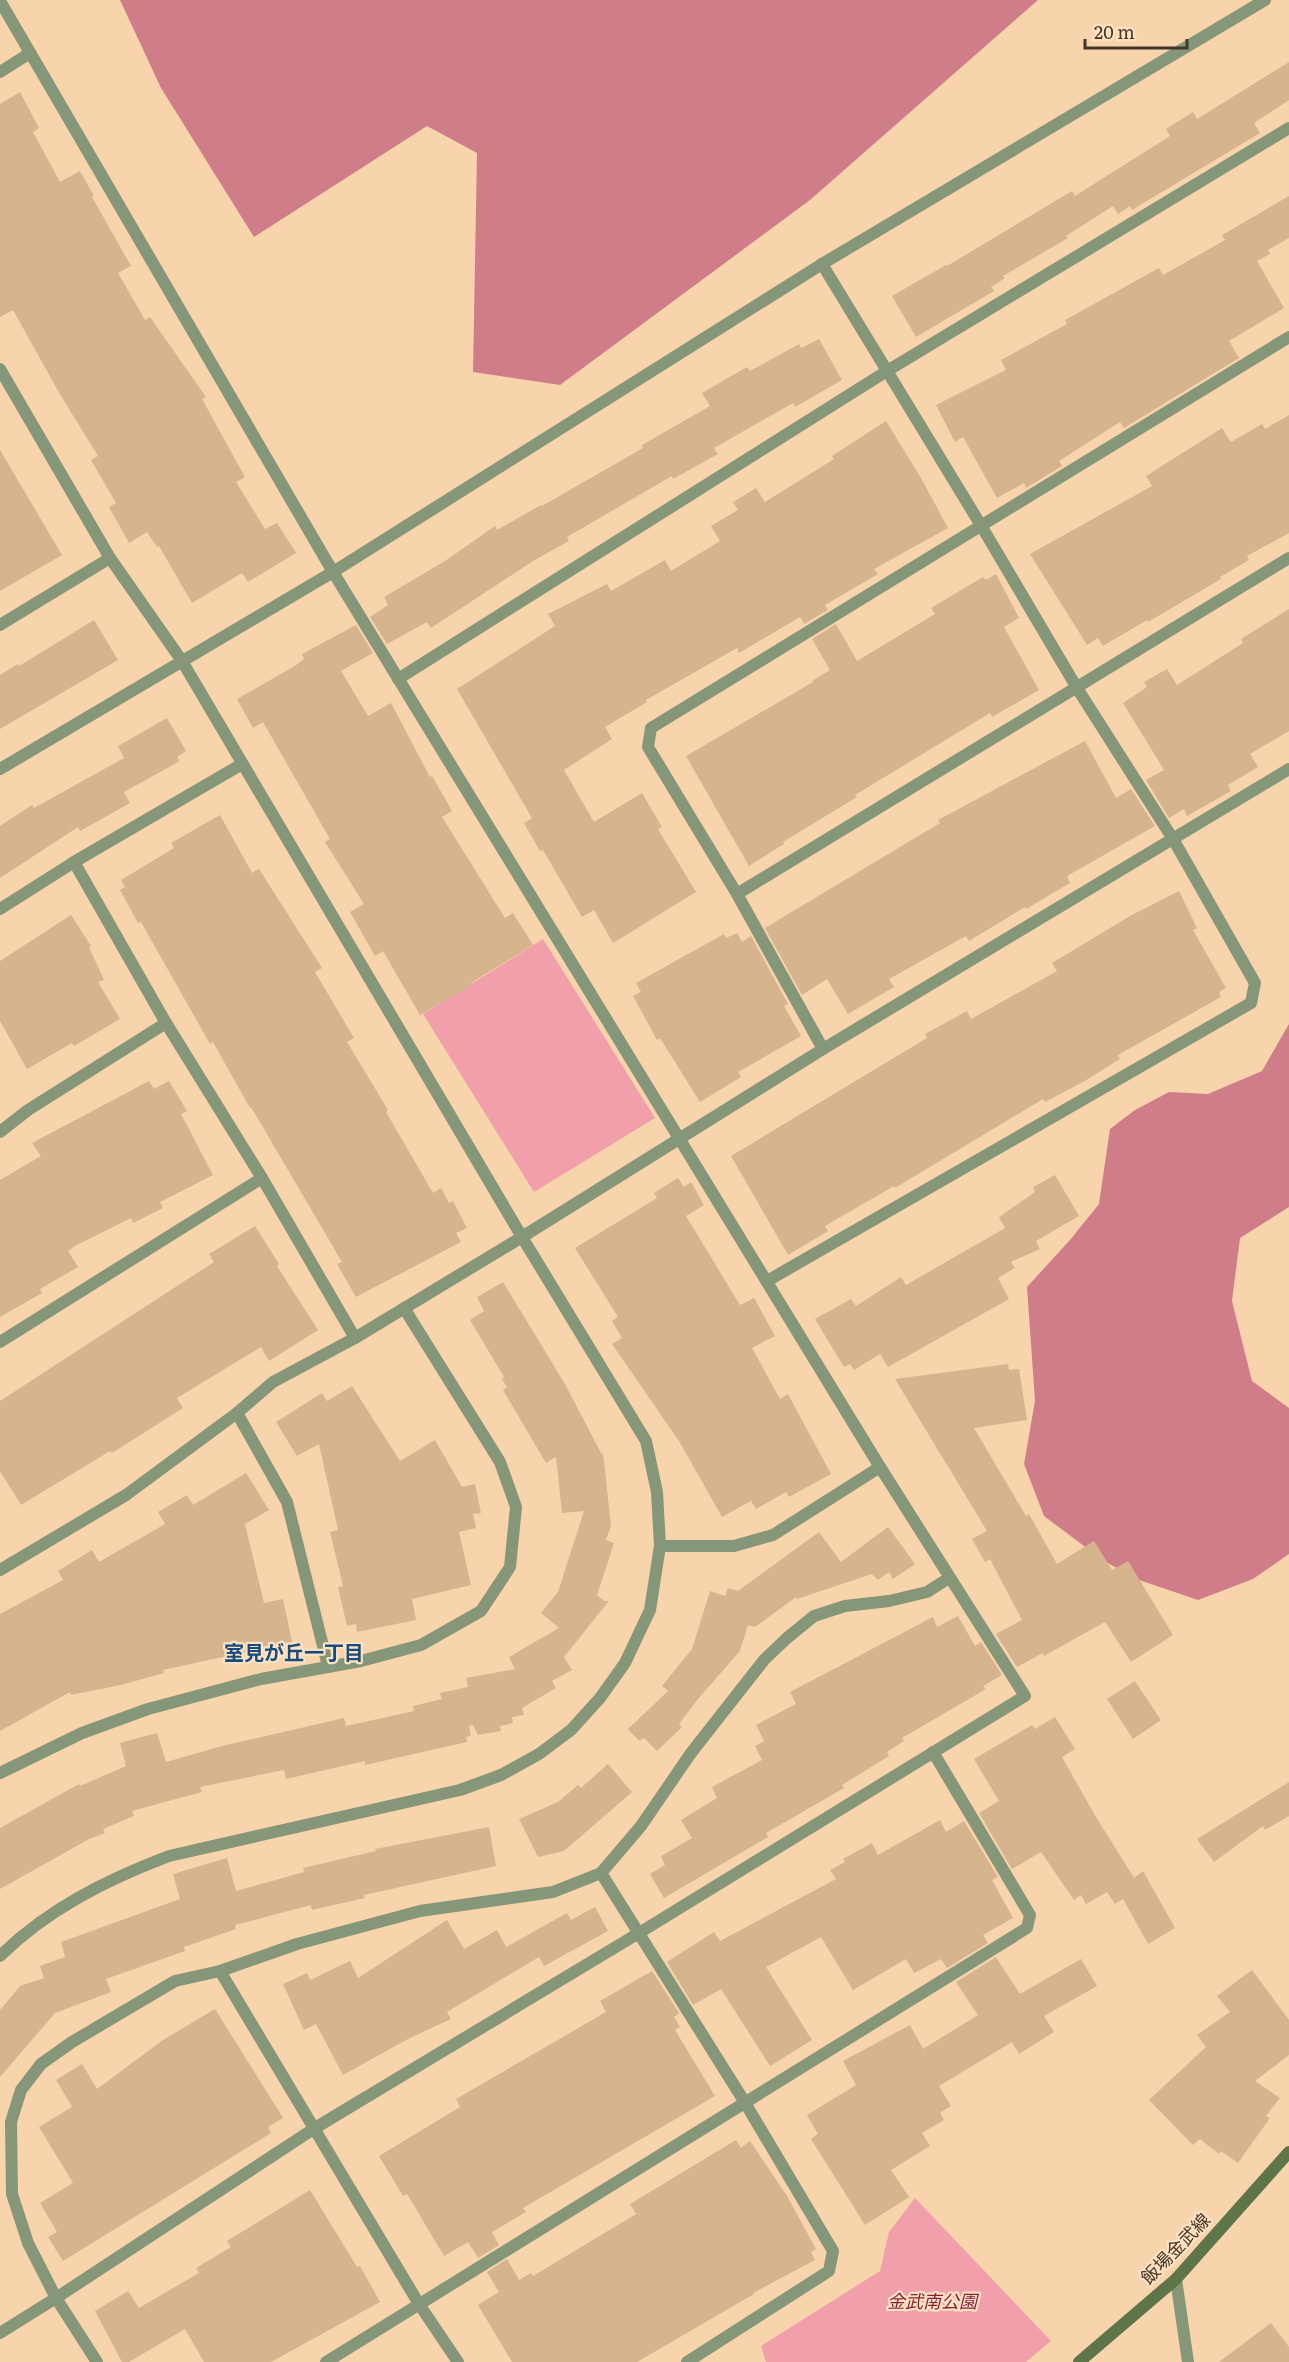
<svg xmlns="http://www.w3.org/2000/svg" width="1289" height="2362" font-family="Literata,'Noto Sans JP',serif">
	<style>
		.green { fill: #f19fab }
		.forest { fill: #d07d8a }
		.building { fill: #d6b48d }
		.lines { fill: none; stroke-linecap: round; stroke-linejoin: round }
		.minor { stroke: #869678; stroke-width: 12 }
		.tertiary { stroke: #869678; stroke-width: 12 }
		.secondary { stroke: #5e7549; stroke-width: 12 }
		.labels { text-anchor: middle; stroke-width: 4.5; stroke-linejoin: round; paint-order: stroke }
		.street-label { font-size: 18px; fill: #453727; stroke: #ffe2c2 }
		.park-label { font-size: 18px; font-style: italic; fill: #85223b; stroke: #ffe2c2 }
		.neighbourhood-label { font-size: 20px; font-weight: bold; fill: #164c7e; stroke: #ffe2c2 }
	</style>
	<rect width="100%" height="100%" fill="#f7d4ac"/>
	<!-- green -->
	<g class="green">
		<path d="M 543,939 L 655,1118 L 534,1192 L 423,1014 Z"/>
		<path d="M 915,2198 L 1051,2341 L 1026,2362 L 766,2362 L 761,2346 L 880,2271 L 889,2232 Z"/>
	</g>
	<!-- forest -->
	<g class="forest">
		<path d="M 120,0 L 1038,0 L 810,200 L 560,385 L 473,372 L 477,153 L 427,126 L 254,237 L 161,88 Z"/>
		<path d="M 1289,1024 L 1289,1207 L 1240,1238 L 1232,1301 L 1252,1381 L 1289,1408 L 1289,1554 L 1253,1579 L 1198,1600 L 1139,1580 L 1104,1561 L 1044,1516 L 1024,1464 L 1035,1401 L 1027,1287 L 1070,1240 L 1099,1204 L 1110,1129 L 1135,1110 L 1169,1092 L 1208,1094 L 1262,1071 Z"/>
	</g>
	<!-- building -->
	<g class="building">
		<path d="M 1289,62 L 1289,100 L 1254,123 L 1260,133 L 1132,210 L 1130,206 L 1118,214 L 1113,206 L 1066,236 L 1068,238 L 1003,276 L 1005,278 L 991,287 L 994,291 L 916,337 L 892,296 L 946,265 L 947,266 L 1072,191 L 1075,196 L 1170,136 L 1166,129 L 1193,112 L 1197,119 Z"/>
		<path d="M 20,92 L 39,128 L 33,132 L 60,182 L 80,171 L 94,196 L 92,197 L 131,266 L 118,273 L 145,320 L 150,317 L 206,397 L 202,399 L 245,477 L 236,482 L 265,529 L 277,523 L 296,553 L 248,582 L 242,573 L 192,603 L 159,546 L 157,547 L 147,532 L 129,543 L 109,507 L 116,503 L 91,460 L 98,456 L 61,396 L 13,310 L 0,317 L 0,104 Z"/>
		<path d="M 1289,196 L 1289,238 L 1268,250 L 1270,254 L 1257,261 L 1284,308 L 1229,341 L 1239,358 L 1124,428 L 1120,422 L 1059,461 L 1062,466 L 1026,488 L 1024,483 L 997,498 L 963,437 L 955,442 L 936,405 L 1006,370 L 1001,360 L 1067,324 L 1065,320 L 1159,268 L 1163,275 L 1225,240 L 1222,235 Z"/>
		<path d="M 819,339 L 842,380 L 795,407 L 793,403 L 714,448 L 718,454 L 673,479 L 672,476 L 567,537 L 569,541 L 533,561 L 431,628 L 427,622 L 387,644 L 370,617 L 388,605 L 384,597 L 445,561 L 495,526 L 497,530 L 541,505 L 542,506 L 643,448 L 642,445 L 710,406 L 702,393 L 747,367 L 750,371 L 799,344 L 801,348 Z"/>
		<path d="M 1289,415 L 1289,533 L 1247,556 L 1249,560 L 1220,577 L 1221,579 L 1148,622 L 1147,620 L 1103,646 L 1098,638 L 1087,645 L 1030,554 L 1152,486 L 1146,476 L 1222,428 L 1231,442 L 1262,424 L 1265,429 Z"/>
		<path d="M 886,421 L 921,478 L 948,528 L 874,569 L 878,574 L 825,605 L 828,610 L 804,624 L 800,617 L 739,653 L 737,648 L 646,700 L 647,702 L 605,727 L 612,739 L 564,770 L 594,822 L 642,793 L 662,827 L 658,829 L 696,892 L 613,943 L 594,910 L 582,917 L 543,850 L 540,851 L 524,823 L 532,818 L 457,689 L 555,626 L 548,614 L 607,584 L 611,591 L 665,560 L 671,571 L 720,541 L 711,526 L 738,510 L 733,502 L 756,488 L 765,502 L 834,459 L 832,456 Z"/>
		<path d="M 0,450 L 62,555 L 0,591 Z"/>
		<path d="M 996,574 L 1019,618 L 1004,627 L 1039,690 L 992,717 L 990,713 L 855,795 L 857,797 L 783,842 L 784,844 L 749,866 L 686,756 L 813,682 L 812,681 L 830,670 L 812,639 L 836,624 L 857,661 L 935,614 L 931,608 L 983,577 L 986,580 Z"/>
		<path d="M 1289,609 L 1289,731 L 1250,754 L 1258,767 L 1228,785 L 1231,791 L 1187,816 L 1184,809 L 1169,818 L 1146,780 L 1164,770 L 1123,703 L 1147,687 L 1144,682 L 1167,669 L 1177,685 L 1243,643 L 1241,639 Z"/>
		<path d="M 94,620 L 118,660 L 0,729 L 0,675 L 18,664 L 19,666 Z"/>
		<path d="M 356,625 L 373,653 L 341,671 L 368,716 L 391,703 L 430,777 L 432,776 L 452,811 L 442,817 L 505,918 L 513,913 L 533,945 L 471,983 L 472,985 L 420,1015 L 383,951 L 375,956 L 350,912 L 364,904 L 325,842 L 330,839 L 263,722 L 253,728 L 237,699 L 295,666 L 304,659 L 302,654 Z"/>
		<path d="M 167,718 L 186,751 L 177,757 L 180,761 L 124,792 L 130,803 L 80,831 L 78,827 L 0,878 L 0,826 L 32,805 L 34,808 L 124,758 L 118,746 Z"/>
		<path d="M 1085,741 L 1116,798 L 1131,789 L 1155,826 L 1067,876 L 1070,883 L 1026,909 L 1025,907 L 969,941 L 966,936 L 889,979 L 894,987 L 848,1014 L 827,979 L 802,995 L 765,928 L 940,823 L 938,820 Z"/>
		<path d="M 220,815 L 252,873 L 259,869 L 322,968 L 315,972 L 354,1038 L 347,1042 L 388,1110 L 386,1112 L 433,1193 L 441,1188 L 449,1203 L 453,1201 L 467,1228 L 456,1233 L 461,1242 L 356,1297 L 337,1264 L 342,1262 L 251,1107 L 250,1108 L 213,1042 L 210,1044 L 141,922 L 138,923 L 120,890 L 125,887 L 121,880 L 174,848 L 171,843 Z"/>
		<path d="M 1179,891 L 1197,928 L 1193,930 L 1226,988 L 1219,992 L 1221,997 L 1118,1055 L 1120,1059 L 1083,1082 L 1045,1102 L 1043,1099 L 895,1188 L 894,1186 L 825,1226 L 828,1231 L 788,1255 L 731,1156 L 927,1038 L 925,1034 L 967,1011 L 971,1019 L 1057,971 L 1052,963 L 1130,916 Z"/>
		<path d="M 71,915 L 91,946 L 89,947 L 104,980 L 98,982 L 120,1019 L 74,1046 L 72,1043 L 27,1069 L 0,1021 L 0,961 Z"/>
		<path d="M 737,933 L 742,942 L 751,936 L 788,1004 L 784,1006 L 801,1036 L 738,1072 L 741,1077 L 700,1102 L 660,1038 L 657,1040 L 633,996 L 641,992 L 636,983 L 724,934 L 726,938 Z"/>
		<path d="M 149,1081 L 154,1089 L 169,1081 L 187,1111 L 181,1114 L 213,1175 L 160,1202 L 163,1208 L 133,1223 L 131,1218 L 75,1246 L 68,1251 L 78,1267 L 40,1289 L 42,1293 L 0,1317 L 0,1180 L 41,1156 L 32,1143 Z"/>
		<path d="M 1055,1175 L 1079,1216 L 1036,1241 L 1040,1249 L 1011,1262 L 1015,1268 L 998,1278 L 1009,1299 L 888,1367 L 880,1354 L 854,1370 L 850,1364 L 844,1367 L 815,1319 L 851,1299 L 856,1306 L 901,1277 L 906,1285 L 1005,1228 L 999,1217 L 1035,1192 L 1033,1187 Z"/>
		<path d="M 678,1178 L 684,1187 L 691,1182 L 704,1205 L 686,1216 L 740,1305 L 754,1298 L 775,1336 L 752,1348 L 780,1399 L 788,1394 L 831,1474 L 789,1497 L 786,1492 L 756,1509 L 751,1501 L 722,1517 L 679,1441 L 612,1344 L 622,1338 L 612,1321 L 618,1317 L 575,1248 L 657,1198 L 654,1193 Z"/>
		<path d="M 255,1226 L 279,1264 L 277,1266 L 318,1330 L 269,1361 L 261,1347 L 177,1398 L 183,1408 L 112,1453 L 110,1451 L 21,1505 L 0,1471 L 0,1401 L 214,1262 L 209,1254 Z"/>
		<path d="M 503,1282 L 565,1384 L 602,1455 L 603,1452 L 611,1526 L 606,1540 L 614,1543 L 597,1595 L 604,1601 L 609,1601 L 564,1657 L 572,1670 L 552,1681 L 556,1688 L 522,1708 L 524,1715 L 512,1717 L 513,1723 L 500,1726 L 501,1731 L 478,1735 L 473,1725 L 469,1726 L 471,1736 L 466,1737 L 467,1742 L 365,1765 L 365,1761 L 286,1779 L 284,1770 L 200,1787 L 202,1792 L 132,1811 L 134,1816 L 103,1829 L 105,1833 L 89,1839 L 0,1889 L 0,1828 L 79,1784 L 80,1786 L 126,1766 L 120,1743 L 157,1733 L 166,1762 L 222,1746 L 344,1718 L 346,1726 L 414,1711 L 413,1706 L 442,1699 L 440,1693 L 468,1687 L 466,1678 L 515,1669 L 509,1657 L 559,1628 L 541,1613 L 558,1592 L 584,1511 L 562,1513 L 556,1457 L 546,1463 L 503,1390 L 507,1387 L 502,1379 L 504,1377 L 470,1320 L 484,1311 L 477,1297 Z"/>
		<path d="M 1008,1364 L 1009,1370 L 1019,1369 L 1027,1420 L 974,1428 L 1026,1516 L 1029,1514 L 1057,1564 L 1094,1541 L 1112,1570 L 1128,1561 L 1173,1635 L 1131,1662 L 1105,1622 L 1044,1656 L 1043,1653 L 1017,1667 L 996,1634 L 1022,1620 L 990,1559 L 985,1562 L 972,1539 L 987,1531 L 895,1379 Z"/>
		<path d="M 352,1386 L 400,1461 L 435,1440 L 462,1487 L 475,1484 L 481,1513 L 473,1514 L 476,1528 L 459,1532 L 471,1585 L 412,1599 L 416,1620 L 357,1632 L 356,1624 L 347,1626 L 338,1587 L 343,1586 L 330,1532 L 338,1530 L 319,1444 L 297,1456 L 276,1422 L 322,1393 L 327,1401 Z"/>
		<path d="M 246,1473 L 269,1510 L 245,1524 L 264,1603 L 283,1599 L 292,1642 L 163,1670 L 164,1673 L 121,1685 L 71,1695 L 70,1692 L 0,1731 L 0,1614 L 63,1580 L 58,1571 L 92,1550 L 99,1562 L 165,1524 L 158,1512 L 187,1495 L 193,1505 Z"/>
		<path d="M 888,1527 L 915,1564 L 893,1579 L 889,1572 L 878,1580 L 872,1574 L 797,1599 L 796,1597 L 755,1627 L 748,1625 L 740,1651 L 698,1699 L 679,1724 L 682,1727 L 657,1751 L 644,1738 L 639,1741 L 628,1729 L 668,1691 L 662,1686 L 692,1649 L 710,1591 L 725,1596 L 728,1588 L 738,1591 L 819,1532 L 841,1562 Z"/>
		<path d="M 958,1616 L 975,1646 L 981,1642 L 1002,1675 L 983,1686 L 986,1689 L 902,1738 L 904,1741 L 887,1752 L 889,1756 L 842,1785 L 844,1788 L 766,1833 L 768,1837 L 664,1898 L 650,1874 L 665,1865 L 661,1856 L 692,1838 L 681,1820 L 717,1798 L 712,1787 L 762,1760 L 755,1746 L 764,1741 L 756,1725 L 796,1704 L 790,1692 L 933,1617 L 937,1627 Z"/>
		<path d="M 1135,1681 L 1161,1720 L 1133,1739 L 1107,1699 Z"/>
		<path d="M 1055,1717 L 1075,1749 L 1062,1757 L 1096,1817 L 1134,1878 L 1143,1871 L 1175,1928 L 1148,1944 L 1123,1899 L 1115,1904 L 1107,1892 L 1086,1904 L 1081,1895 L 1074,1900 L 1041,1852 L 1012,1869 L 979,1813 L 999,1801 L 974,1759 L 1032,1725 L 1035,1729 Z"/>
		<path d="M 608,1764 L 632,1792 L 564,1851 L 538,1857 L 519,1819 L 558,1802 L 578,1785 L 581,1788 Z"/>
		<path d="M 1289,1782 L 1289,1816 L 1265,1830 L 1263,1826 L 1214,1862 L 1197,1839 Z"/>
		<path d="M 940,1820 L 946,1832 L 964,1821 L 998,1877 L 992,1880 L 1013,1918 L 983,1935 L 988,1943 L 947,1968 L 941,1959 L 914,1973 L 906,1959 L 853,1990 L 821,1937 L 766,1967 L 812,2040 L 770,2066 L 721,1989 L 693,2005 L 667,1962 L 714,1932 L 720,1941 L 836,1879 L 830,1870 L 845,1862 L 843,1859 L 872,1843 L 878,1855 Z"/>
		<path d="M 489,1827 L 496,1866 L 364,1895 L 365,1898 L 312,1910 L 311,1905 L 235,1925 L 236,1929 L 184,1947 L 185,1951 L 106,1979 L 111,1992 L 55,2013 L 0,2077 L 0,2010 L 20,1986 L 44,1978 L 40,1966 L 65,1957 L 61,1942 L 180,1899 L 173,1874 L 227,1858 L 236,1891 L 304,1872 L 303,1868 L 376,1851 L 375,1849 Z"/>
		<path d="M 595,1907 L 608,1931 L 544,1966 L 539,1957 L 447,2012 L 451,2019 L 408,2039 L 343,2075 L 316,2024 L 304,2030 L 283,1984 L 307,1973 L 310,1980 L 350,1961 L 358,1978 L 447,1920 L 464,1949 L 497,1930 L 506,1947 L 567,1913 L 571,1920 Z"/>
		<path d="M 996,1957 L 1020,1994 L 1081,1959 L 1097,1986 L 1044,2016 L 1054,2032 L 1019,2054 L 1012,2042 L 939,2086 L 951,2106 L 940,2113 L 944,2120 L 922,2133 L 930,2146 L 891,2170 L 909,2197 L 865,2225 L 811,2139 L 818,2134 L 807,2115 L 856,2085 L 843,2061 L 910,2025 L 923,2049 L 978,2015 L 956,1982 Z"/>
		<path d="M 1252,1970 L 1289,2020 L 1289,2055 L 1255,2081 L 1280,2098 L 1266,2116 L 1270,2118 L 1238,2163 L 1221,2151 L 1219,2154 L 1200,2139 L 1193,2145 L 1149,2100 L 1206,2047 L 1197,2035 L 1230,2012 L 1217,1996 Z"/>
		<path d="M 652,1971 L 679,2013 L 674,2017 L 680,2027 L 675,2030 L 715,2096 L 523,2208 L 526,2212 L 492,2232 L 499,2245 L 478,2258 L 468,2242 L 444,2256 L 407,2194 L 403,2196 L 379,2156 L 460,2107 L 456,2099 L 606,2012 L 600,2001 Z"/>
		<path d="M 215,2009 L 283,2118 L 268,2127 L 271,2133 L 63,2261 L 48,2237 L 57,2232 L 40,2203 L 73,2183 L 39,2127 L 72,2107 L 56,2080 L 82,2064 L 97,2089 L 163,2040 Z"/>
		<path d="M 736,2140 L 741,2148 L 750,2141 L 787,2196 L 816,2249 L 811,2252 L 815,2260 L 753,2293 L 754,2294 L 637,2362 L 512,2362 L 478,2305 L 499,2292 L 487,2272 L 507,2259 L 519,2280 L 531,2273 L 533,2276 L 636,2214 L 630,2204 Z"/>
		<path d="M 310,2190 L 357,2267 L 360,2266 L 380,2302 L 271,2362 L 204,2362 L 185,2329 L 129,2362 L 122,2362 L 95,2311 L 128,2291 L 139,2308 L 199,2273 L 196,2268 L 231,2247 L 227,2241 Z"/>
		<path d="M 1271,2323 L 1289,2347 L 1289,2362 L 1219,2362 Z"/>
	</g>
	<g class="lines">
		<!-- minor -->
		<g class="minor">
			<path d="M 0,1 L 333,572 L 880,1467 L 1025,1696 L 639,1933 L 315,2128 L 56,2298 L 0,2333"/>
			<path d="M 0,72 L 30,53"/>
			<path d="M 0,369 L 110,558 L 182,661 L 522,1237 L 646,1441 L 657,1492 L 660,1546 L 650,1610 L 625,1663 L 600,1698 L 571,1730 L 539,1754 L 501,1775 L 460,1790 L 169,1856 C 106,1880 48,1909 0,1956"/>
			<path d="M 0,625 L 110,558"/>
			<path d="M 398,679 L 887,371 L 1289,128"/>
			<path d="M 74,862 L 166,1023 L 262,1178 L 355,1338"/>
			<path d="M 737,894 L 1289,558"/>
			<path d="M 0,909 L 74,862 L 242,764"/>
			<path d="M 823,1049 L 737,894 L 648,747 L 651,728 L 1289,337"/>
			<path d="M 0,1132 L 28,1110 L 166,1023"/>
			<path d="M 767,1281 L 1251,1003 L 1255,983 L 1173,839 L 1077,688 L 982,527 L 822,264"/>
			<path d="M 0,1342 L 262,1178"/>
			<path d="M 237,1413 L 287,1502 L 328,1666"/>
			<path d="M 660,1546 L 734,1546 L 773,1535 L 880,1467"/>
			<path d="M 0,1570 L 126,1495 L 237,1413 L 273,1382 L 355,1338 L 522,1237 L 823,1049 L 1289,769"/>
			<path d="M 0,1773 L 82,1733 L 148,1709 L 261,1679 L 361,1661 L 421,1645 L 481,1611 L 510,1567 L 516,1507 L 500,1462 L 404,1308"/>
			<path d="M 601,1873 L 744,2101 L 833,2251 L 829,2271 L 687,2362"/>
			<path d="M 220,1971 L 419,2304 L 458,2362"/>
			<path d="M 1176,2279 L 1188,2362"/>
			<path d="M 97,2362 L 56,2298 L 28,2243 L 12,2194 L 11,2122 L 21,2090 L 41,2064 L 72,2042 L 175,1981 L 220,1971 L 297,1944 L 420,1911 L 553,1892 L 601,1873 L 641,1826 L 691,1753 L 764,1660 L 787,1638 L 814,1616 L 845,1606 L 889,1601 L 927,1592 L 949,1578"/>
			<path d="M 326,2362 L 1027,1928 L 1030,1915 L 933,1752"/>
		</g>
		<!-- tertiary -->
		<path class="tertiary" d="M 0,769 L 333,572 L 822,264 L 1265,0"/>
		<!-- secondary -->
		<path class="secondary" d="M 1079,2362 L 1176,2279 L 1289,2152"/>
	</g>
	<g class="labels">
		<!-- street labels -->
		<g class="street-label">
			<text transform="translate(1176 2249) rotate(-46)" y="6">飯場金武線</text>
		</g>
		<!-- park labels -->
		<g class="park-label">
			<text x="932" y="2308">金武南公園</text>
		</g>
		<!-- neighbourhood labels -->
		<g class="neighbourhood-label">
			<text x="294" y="1660">室見が丘一丁目</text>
		</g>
	</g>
	<!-- scale -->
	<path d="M1085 39v9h102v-9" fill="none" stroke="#453727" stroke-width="3"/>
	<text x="1094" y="39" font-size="18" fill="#453727" stroke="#ffe2c2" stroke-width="4.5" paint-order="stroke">20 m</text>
</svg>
